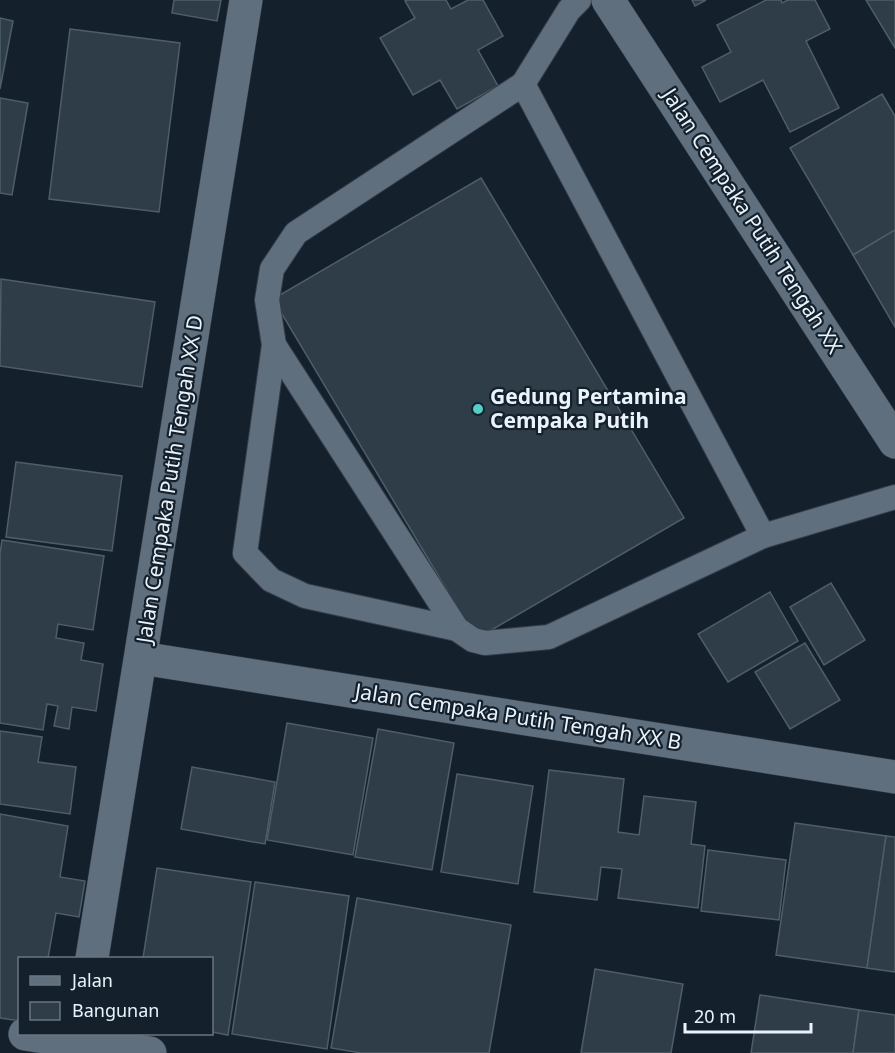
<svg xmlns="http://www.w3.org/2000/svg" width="895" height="1053" font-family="'Noto Sans',sans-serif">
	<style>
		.building { fill: #2f3d49; stroke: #4f5d6b; stroke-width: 1.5 }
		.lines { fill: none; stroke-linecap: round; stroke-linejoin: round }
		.service-casing { stroke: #353d48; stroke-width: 26 }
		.minor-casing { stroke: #353d48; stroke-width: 34 }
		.service { stroke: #606f7d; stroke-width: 24 }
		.minor { stroke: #606f7d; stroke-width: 33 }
		.poi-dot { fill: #55cec6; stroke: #14212d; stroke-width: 2 }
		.labels { text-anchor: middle; stroke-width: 4.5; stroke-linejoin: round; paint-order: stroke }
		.street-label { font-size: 21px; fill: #eaf3fb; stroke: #14212d }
		.poi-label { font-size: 21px; font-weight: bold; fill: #eaf3fb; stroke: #14212d; text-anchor: start }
	</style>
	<rect width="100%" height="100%" fill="#14212d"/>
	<!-- building -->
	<g class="building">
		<path d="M 174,0 L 221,0 L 217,21 L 172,13 Z"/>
		<path d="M 408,0 L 446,0 L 451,9 L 468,0 L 483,0 L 503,36 L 478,50 L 498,86 L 457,109 L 440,80 L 413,95 L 380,38 L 415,18 L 405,1 Z"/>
		<path d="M 692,0 L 706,0 L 695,6 Z"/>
		<path d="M 766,0 L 781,0 L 782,3 L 788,0 L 815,0 L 830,29 L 806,41 L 839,108 L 790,132 L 763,80 L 720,102 L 702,67 L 731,52 L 717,25 Z"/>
		<path d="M 866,0 L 895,0 L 895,48 Z"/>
		<path d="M 0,18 L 13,21 L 0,89 Z"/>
		<path d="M 70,29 L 180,43 L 159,212 L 49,199 Z"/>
		<path d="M 882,94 L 895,116 L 895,230 L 853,255 L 790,148 Z"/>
		<path d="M 0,98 L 28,103 L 12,195 L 0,193 Z"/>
		<path d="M 481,178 L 684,518 L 476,639 L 273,299 Z"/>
		<path d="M 895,230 L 895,327 L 853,255 Z"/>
		<path d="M 1,279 L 155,302 L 142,387 L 0,366 Z"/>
		<path d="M 16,462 L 122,476 L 112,551 L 6,537 Z"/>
		<path d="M 2,540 L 104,556 L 93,630 L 58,624 L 56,638 L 84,643 L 81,660 L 103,664 L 96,711 L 72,707 L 69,729 L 54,726 L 58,706 L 47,704 L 43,730 L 0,723 L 0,554 Z"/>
		<path d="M 831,583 L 865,640 L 824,665 L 790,607 Z"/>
		<path d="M 770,592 L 798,641 L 728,682 L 698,634 Z"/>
		<path d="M 805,643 L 840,700 L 790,729 L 755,672 Z"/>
		<path d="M 287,723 L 373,738 L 353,855 L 267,840 Z"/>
		<path d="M 378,729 L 454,743 L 432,870 L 355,857 Z"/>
		<path d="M 0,731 L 42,737 L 38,762 L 76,767 L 70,814 L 0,804 Z"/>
		<path d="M 192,767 L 275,782 L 265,844 L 181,829 Z"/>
		<path d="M 549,770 L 624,779 L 618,832 L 639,835 L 644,796 L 696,802 L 691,844 L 705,846 L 698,908 L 618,898 L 622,869 L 601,867 L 597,900 L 534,892 Z"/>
		<path d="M 457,774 L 533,786 L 518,884 L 441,872 Z"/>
		<path d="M 0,814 L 68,826 L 60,877 L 85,881 L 79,917 L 56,913 L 48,958 L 20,958 L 20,1021 L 0,1018 Z"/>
		<path d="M 795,823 L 886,836 L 867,968 L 776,955 Z"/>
		<path d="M 886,836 L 895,837 L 895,972 L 867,968 Z"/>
		<path d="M 708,850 L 786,860 L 779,920 L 701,911 Z"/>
		<path d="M 157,868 L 251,882 L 228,1035 L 212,1032 L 212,958 L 143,958 Z"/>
		<path d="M 255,882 L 349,896 L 327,1049 L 232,1034 Z"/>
		<path d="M 357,898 L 511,925 L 489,1053 L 361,1053 L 331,1048 Z"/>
		<path d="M 595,969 L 683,984 L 671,1053 L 581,1053 Z"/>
		<path d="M 760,995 L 859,1010 L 853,1053 L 751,1053 Z"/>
		<path d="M 859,1010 L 895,1015 L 895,1053 L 853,1053 Z"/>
	</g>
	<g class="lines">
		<!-- service casing -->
		<g class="service-casing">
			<g id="service">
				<path d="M 274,345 L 457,629 L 473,640 L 485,643 L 549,637 L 763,536 L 523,84 L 569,10 L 579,0"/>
				<path d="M 763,536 L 895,497"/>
				<path d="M 457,629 L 305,596 L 271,580 L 245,553 L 274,345 L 267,300 L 272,269 L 296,233 L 523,84"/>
			</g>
		</g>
		<!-- minor casing -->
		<g class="minor-casing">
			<g id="minor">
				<path d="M 608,0 L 895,442"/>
				<path d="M 141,658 L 895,777"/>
				<path d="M 92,958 L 246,0"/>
				<path d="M 25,1034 L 150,1053"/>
			</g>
		</g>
		<!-- service -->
		<use href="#service" class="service"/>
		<!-- minor -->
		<use href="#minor" class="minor"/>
	</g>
	<!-- markers -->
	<circle class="poi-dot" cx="478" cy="409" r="6"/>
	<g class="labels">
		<!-- street labels -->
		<g class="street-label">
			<text transform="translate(752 221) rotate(57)" y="7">Jalan Cempaka Putih Tengah XX</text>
			<text transform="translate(170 479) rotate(-81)" y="7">Jalan Cempaka Putih Tengah XX D</text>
			<text transform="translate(518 717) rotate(9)" y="7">Jalan Cempaka Putih Tengah XX B</text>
		</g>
		<!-- poi labels -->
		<g class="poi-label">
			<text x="490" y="404">Gedung Pertamina<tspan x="490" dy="24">Cempaka Putih</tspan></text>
		</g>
	</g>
	<!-- legend -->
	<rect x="18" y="957" width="195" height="78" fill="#14212d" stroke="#6a757f" stroke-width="1.5"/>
	<rect x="30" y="976" width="30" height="9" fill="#606f7d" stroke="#6a757f" stroke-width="1.5"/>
	<text x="72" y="987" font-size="18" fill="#eaf3fb">Jalan</text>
	<rect x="30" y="1002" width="30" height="18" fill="#2f3d49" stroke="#6a757f" stroke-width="1.5"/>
	<text x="72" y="1017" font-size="18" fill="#eaf3fb">Bangunan</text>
	<!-- scale -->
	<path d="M685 1023v9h126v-9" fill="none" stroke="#eaf3fb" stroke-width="3"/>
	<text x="694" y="1023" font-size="18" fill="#eaf3fb" stroke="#14212d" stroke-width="4.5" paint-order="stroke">20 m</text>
</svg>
